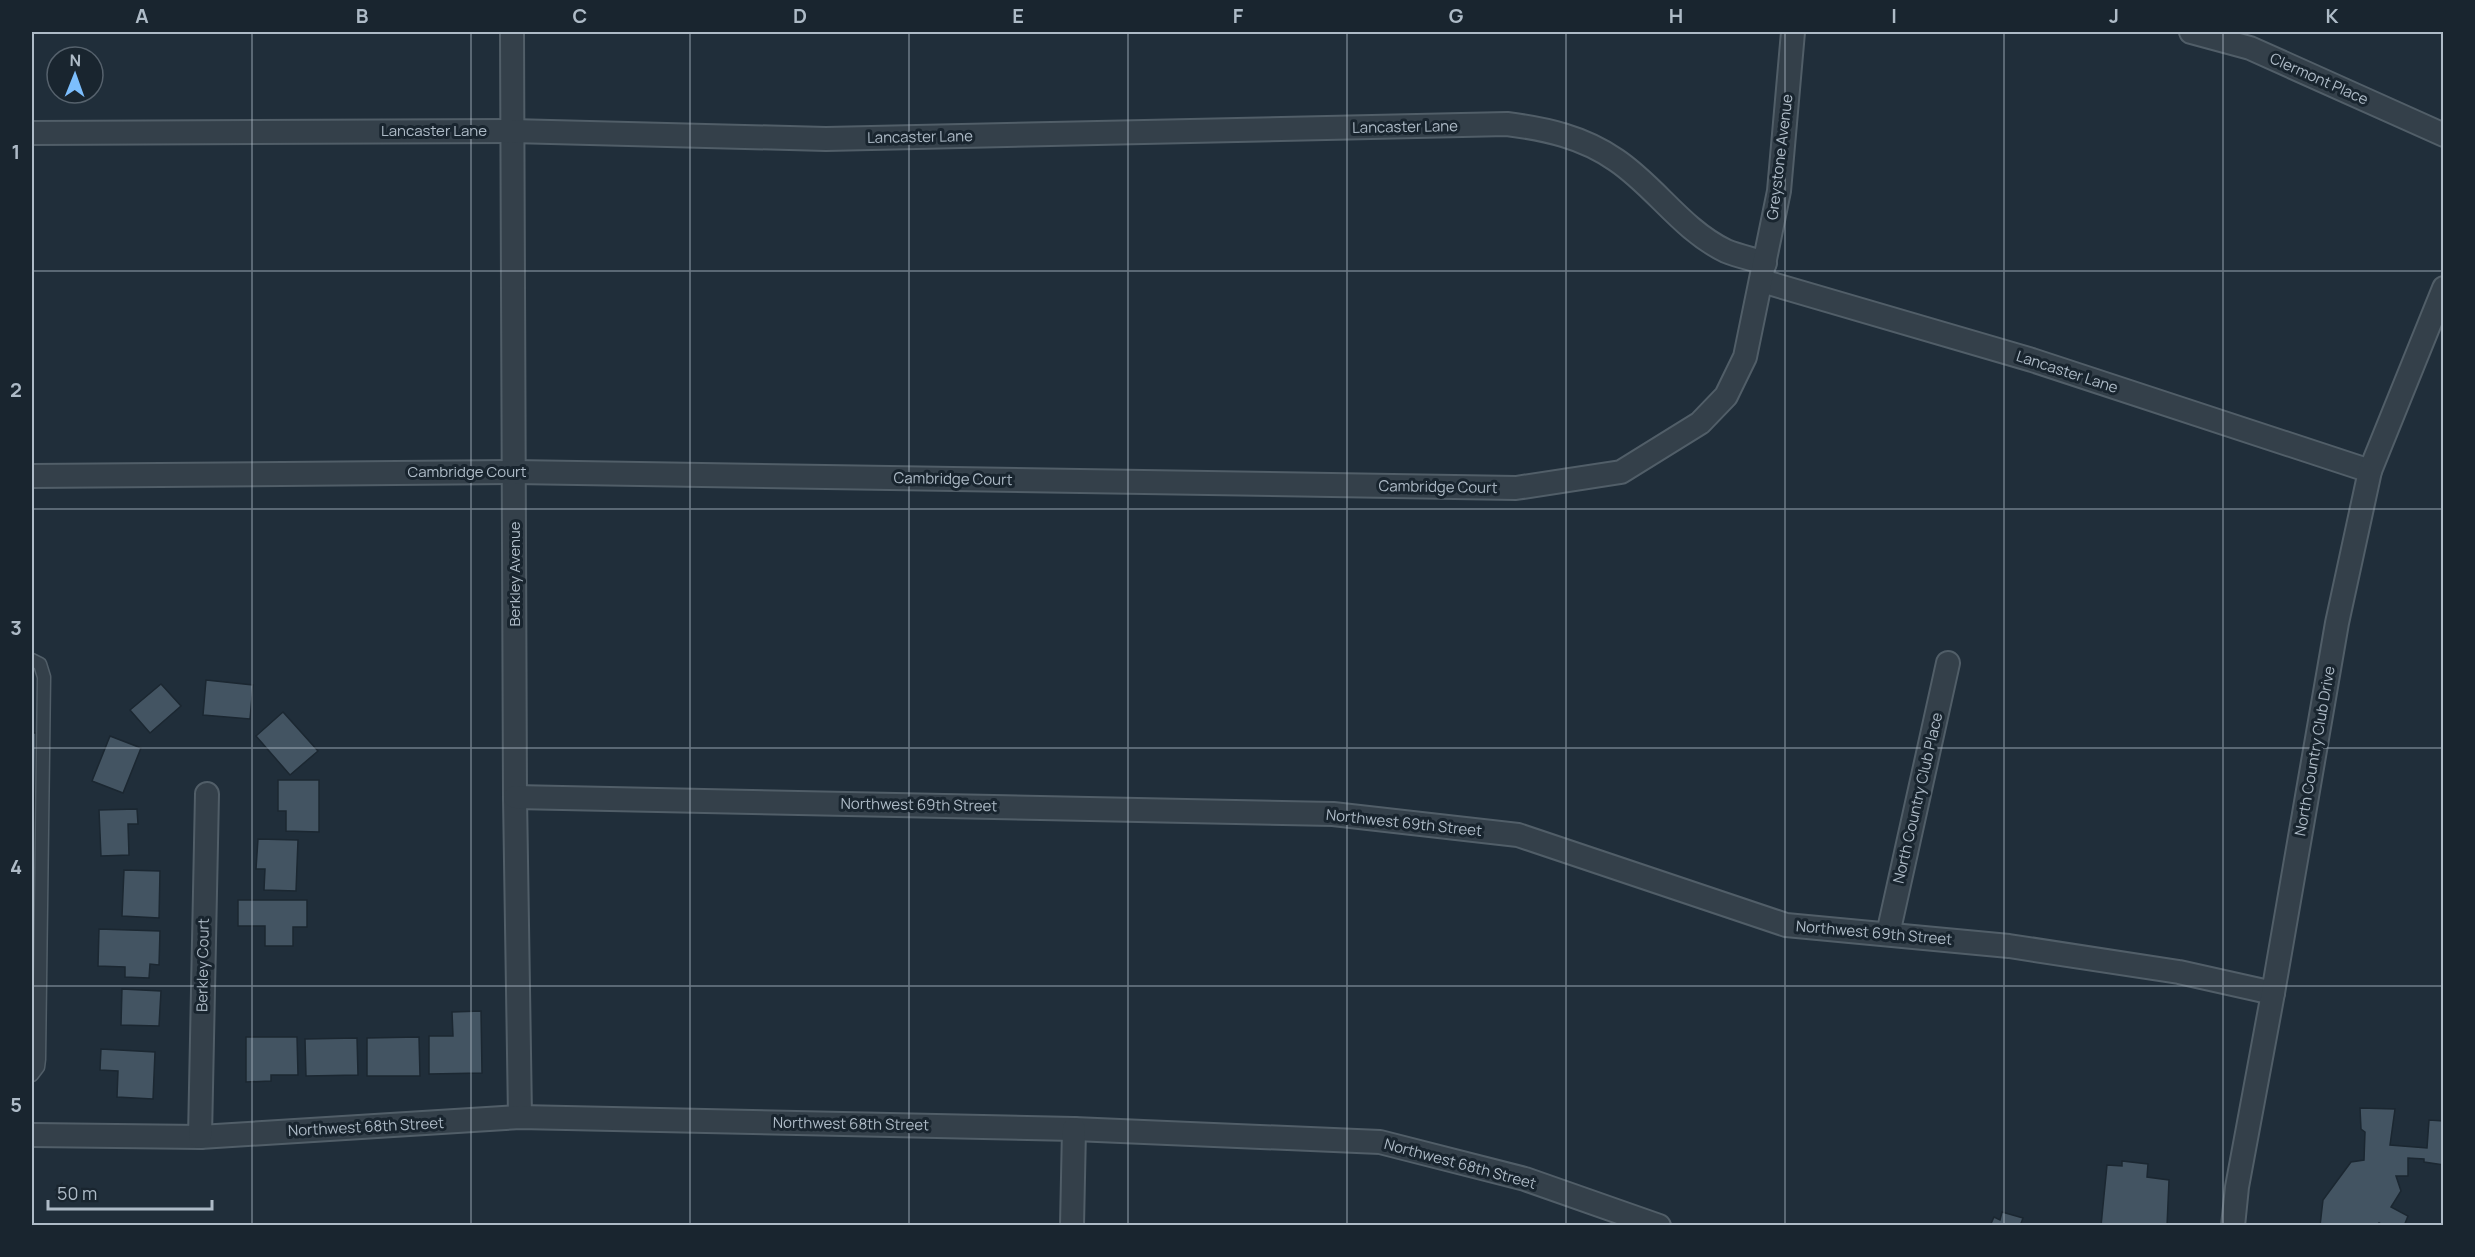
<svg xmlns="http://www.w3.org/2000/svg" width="2475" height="1257" font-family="Manrope,sans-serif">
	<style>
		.building { fill: #435462; stroke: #1b2731; stroke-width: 1.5 }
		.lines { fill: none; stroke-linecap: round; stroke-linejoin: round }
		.lane-casing { stroke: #515e68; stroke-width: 15 }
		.street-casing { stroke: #515e68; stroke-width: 26 }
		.lane { stroke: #34404a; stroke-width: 12 }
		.street { stroke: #34404a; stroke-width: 22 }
		.grid { fill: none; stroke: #aebbc7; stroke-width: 1.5; stroke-opacity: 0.55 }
		.labels { text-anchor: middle; stroke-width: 6; stroke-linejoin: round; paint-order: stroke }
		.street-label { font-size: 15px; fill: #aebbc7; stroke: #19252f }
		.neatline { fill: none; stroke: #aebbc7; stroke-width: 2 }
		.grid-label { font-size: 20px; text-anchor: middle; font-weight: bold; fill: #aebbc7 }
	</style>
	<rect width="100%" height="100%" fill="#202e3a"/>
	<!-- building -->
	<g class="building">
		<path d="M 206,680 L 253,685 L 250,719 L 203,715 Z"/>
		<path d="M 161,684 L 181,706 L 150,733 L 130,710 Z"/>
		<path d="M 283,712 L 318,751 L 290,775 L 256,736 Z"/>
		<path d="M 32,733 L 36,733 L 32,957 Z"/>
		<path d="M 110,736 L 141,748 L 123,793 L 92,781 Z"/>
		<path d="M 278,780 L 319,780 L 319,832 L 286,831 L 286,811 L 278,811 Z"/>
		<path d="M 137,809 L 138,824 L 128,824 L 129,855 L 101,856 L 99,810 Z"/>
		<path d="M 258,839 L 298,840 L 296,891 L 264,890 L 265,869 L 256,869 Z"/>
		<path d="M 124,870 L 160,871 L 159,918 L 122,916 Z"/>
		<path d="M 238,900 L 307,900 L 307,927 L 293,927 L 293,946 L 265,946 L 265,926 L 238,926 Z"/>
		<path d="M 99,929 L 160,931 L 159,965 L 150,964 L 149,978 L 125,977 L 125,967 L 98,966 Z"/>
		<path d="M 122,989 L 161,991 L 159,1026 L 121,1025 Z"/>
		<path d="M 481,1011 L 482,1073 L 429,1074 L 429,1036 L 453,1036 L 452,1012 Z"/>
		<path d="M 246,1037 L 297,1037 L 298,1075 L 271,1075 L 271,1081 L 246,1082 Z"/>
		<path d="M 419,1037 L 420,1076 L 367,1076 L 367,1038 Z"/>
		<path d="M 357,1038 L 358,1075 L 306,1076 L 305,1039 Z"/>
		<path d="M 101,1049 L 155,1052 L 153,1099 L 117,1097 L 118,1071 L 100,1070 Z"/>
		<path d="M 2360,1108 L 2395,1109 L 2390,1145 L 2427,1148 L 2429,1120 L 2444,1121 L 2444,1165 L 2424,1162 L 2424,1159 L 2408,1158 L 2408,1176 L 2396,1176 L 2401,1191 L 2391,1207 L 2408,1216 L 2404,1226 L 2385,1226 L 2379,1223 L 2376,1226 L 2320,1226 L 2323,1200 L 2351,1162 L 2364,1160 L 2365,1132 L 2361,1129 Z"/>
		<path d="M 2122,1161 L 2148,1164 L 2147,1177 L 2169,1180 L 2167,1226 L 2101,1226 L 2107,1165 L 2122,1166 Z"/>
		<path d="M 2002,1212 L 2023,1218 L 2020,1226 L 1990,1226 L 1994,1217 L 2000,1220 Z"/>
	</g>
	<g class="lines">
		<!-- lane casing -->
		<g class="lane-casing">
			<path id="lane" d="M 32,660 L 40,664 L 44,677 L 39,1059 L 38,1067 L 32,1075"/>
		</g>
		<!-- street casing -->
		<g class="street-casing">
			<g id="street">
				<path d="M 512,32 L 515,797 L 520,1117"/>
				<path d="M 2191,32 L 2250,48 L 2444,135"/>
				<path d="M 32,133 L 512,131 L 826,139 L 1507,124 C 1546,129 1583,137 1616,160 C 1655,186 1682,230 1726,251 C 1738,256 1753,259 1765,263"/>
				<path d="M 1762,281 L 2032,360 L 2370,471"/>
				<path d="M 32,476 L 515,472 L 1516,488 L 1621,472 L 1700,423 L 1726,396 L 1745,357 L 1779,191 L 1793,32"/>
				<path d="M 515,797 L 1333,814 L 1518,835 L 1786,925 L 2009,946 L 2179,972 L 2273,993"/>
				<path d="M 1888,934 L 1948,663"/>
				<path d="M 32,1135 L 200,1137 L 520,1117 L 1074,1129 L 1380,1142 L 1525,1179 L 1659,1226"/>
				<path d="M 200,1137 L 207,794"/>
				<path d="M 1072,1226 L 1074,1129"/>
				<path d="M 2233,1226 L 2237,1187 L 2273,993 L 2337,623 L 2370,471 L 2444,288"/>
			</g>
		</g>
		<!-- lane -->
		<use href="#lane" class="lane"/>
		<!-- street -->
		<use href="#street" class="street"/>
	</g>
	<!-- grid -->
	<path class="grid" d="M 252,32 L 252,1226M 471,32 L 471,1226M 690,32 L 690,1226M 909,32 L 909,1226M 1128,32 L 1128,1226M 1347,32 L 1347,1226M 1566,32 L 1566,1226M 1785,32 L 1785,1226M 2004,32 L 2004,1226M 2223,32 L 2223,1226M 32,271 L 2444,271M 32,509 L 2444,509M 32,748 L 2444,748M 32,986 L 2444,986"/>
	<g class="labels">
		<!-- street labels -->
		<g class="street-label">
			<text transform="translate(2319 79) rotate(24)" y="5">Clermont Place</text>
			<text transform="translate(1405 127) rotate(-1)" y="5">Lancaster Lane</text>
			<text x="434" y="136">Lancaster Lane</text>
			<text transform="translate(920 137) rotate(-1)" y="5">Lancaster Lane</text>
			<text transform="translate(1780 157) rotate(-83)" y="5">Greystone Avenue</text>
			<text transform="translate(2067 372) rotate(18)" y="5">Lancaster Lane</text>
			<text x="467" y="477">Cambridge Court</text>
			<text transform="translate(953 479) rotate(1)" y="5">Cambridge Court</text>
			<text transform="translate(1438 487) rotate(1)" y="5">Cambridge Court</text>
			<text transform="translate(515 574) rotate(-90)" y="5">Berkley Avenue</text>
			<text transform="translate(2315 751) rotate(-80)" y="5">North Country Club Drive</text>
			<text transform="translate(1918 798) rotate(-77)" y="5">North Country Club Place</text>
			<text transform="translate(919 805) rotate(1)" y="5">Northwest 69th Street</text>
			<text transform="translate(1404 823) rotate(6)" y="5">Northwest 69th Street</text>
			<text transform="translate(1874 933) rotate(5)" y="5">Northwest 69th Street</text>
			<text transform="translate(203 965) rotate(-89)" y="5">Berkley Court</text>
			<text transform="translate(851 1124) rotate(1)" y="5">Northwest 68th Street</text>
			<text transform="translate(366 1127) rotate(-3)" y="5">Northwest 68th Street</text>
			<text transform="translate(1460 1164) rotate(15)" y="5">Northwest 68th Street</text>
		</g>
	</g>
	<!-- border -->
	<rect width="2475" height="1257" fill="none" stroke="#19252f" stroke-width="66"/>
	<!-- north arrow -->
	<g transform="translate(75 75) rotate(1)"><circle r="28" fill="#19252f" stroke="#55616c" stroke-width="1.5"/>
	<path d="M0-4.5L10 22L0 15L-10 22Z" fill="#7cbefd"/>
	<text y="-9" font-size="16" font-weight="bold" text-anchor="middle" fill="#aebbc7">N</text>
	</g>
	<!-- scale -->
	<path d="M48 1200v9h164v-9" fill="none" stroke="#aebbc7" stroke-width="3"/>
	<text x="57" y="1200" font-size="18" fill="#aebbc7" stroke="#19252f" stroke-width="4.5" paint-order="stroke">50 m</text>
	<rect x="33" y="33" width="2409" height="1191" class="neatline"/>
	<g class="grid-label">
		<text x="142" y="23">A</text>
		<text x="362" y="23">B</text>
		<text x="580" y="23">C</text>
		<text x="800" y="23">D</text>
		<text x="1018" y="23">E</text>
		<text x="1238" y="23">F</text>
		<text x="1456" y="23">G</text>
		<text x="1676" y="23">H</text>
		<text x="1894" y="23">I</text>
		<text x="2114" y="23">J</text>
		<text x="2332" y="23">K</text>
		<text x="16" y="159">1</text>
		<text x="16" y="397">2</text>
		<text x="16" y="635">3</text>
		<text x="16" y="874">4</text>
		<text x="16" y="1112">5</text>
	</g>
</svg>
